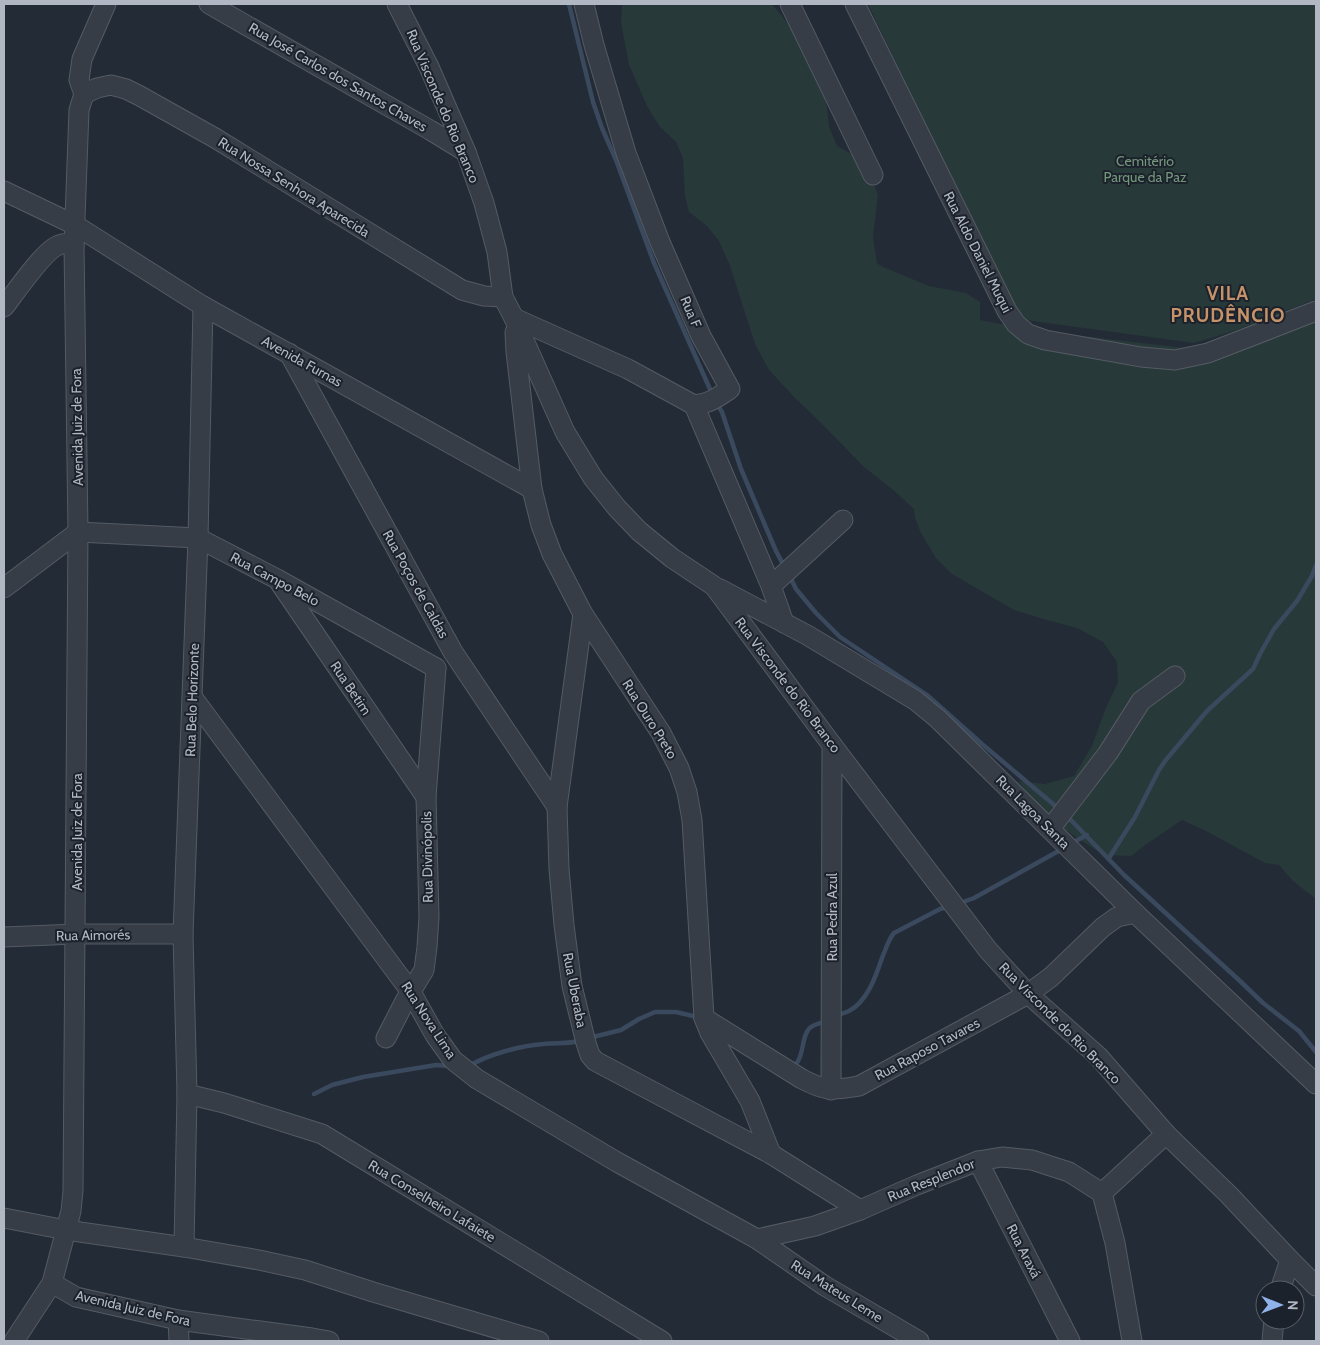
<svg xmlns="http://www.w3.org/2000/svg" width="1320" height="1345" font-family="Cabin,sans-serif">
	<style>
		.green { fill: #283939 }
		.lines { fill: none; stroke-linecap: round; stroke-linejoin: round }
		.stream { stroke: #3a495d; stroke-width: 4.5 }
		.minor-casing { stroke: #545b64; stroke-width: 21 }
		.minor { stroke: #373d46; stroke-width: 19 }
		.labels { text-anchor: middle; stroke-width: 4; stroke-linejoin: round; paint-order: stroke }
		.street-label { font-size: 14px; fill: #b1b8c3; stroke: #1c222b }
		.park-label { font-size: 14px; fill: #73967b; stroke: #1c222b }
		.district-label { font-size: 19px; font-weight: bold; letter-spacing: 1px; fill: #c59269; stroke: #1c222b }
	</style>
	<rect width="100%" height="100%" fill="#232b36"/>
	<!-- green -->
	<g class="green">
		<path d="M 622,4 L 772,4 L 803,42 L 818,76 L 827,107 L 829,127 L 837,146 L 857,157 L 869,170 L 878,195 L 873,237 L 877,263 L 881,266 L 929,286 L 966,293 L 980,302 L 980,320 L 1031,330 L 1193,349 L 1316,316 L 1316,899 L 1293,881 L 1279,865 L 1265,863 L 1206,831 L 1182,820 L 1148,843 L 1131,856 L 1104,855 L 1077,838 L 1044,814 L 1018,781 L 1045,784 L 1074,776 L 1092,746 L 1105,710 L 1118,682 L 1117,662 L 1103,642 L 1077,628 L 1043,619 L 1014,610 L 952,574 L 936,558 L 921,533 L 915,518 L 914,509 L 892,489 L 864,467 L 820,422 L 794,397 L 769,370 L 755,344 L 730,266 L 719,241 L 707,226 L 689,212 L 685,196 L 683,158 L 676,142 L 660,127 L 647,106 L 629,65 L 621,22 Z"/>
		<path d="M 868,4 L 1316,4 L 1316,299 L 1234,331 L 1194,343 L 1025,320 L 1011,304 Z"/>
	</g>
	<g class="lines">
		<!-- stream -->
		<g class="stream">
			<path d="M 569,4 L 593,102 L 602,128 L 616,160 L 654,263 L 713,396"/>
			<path d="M 716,403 L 722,412 L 741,469 L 776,551 L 784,566"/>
			<path d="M 789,575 L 796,589 L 816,613 L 840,637 L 927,695 L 982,744 L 1059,809"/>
			<path d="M 1067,816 L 1124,875 L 1240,981 L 1263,1003 L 1299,1031 L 1316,1052"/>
			<path d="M 1070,844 L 1087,835"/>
			<path d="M 1109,858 L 1135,817 L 1159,770 L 1165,761 L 1207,711 L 1253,669 L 1260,654 L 1274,629 L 1297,601 L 1312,576 L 1316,565"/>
			<path d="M 958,904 L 974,898 L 1064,848"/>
			<path d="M 837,1015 C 841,1014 845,1013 849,1011 C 867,1002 876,976 882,958 C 886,949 888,940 894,933 L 940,909 L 948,907"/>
			<path d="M 589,1038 L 621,1030 L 639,1019 L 655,1012 L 676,1012 L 693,1016 L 700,1020"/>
			<path d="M 469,1066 C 489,1054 520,1046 543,1044 C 558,1042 567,1045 582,1040"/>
			<path d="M 792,1067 C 793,1066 798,1062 798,1061 C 804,1052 802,1033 811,1027 C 815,1024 821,1023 826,1021"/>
			<path d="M 314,1094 L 332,1085 L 363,1077 L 436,1065 L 450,1066"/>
		</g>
		<!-- minor casing -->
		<g class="minor-casing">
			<g id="minor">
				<path d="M 209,4 L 430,130 L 466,152"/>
				<path d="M 397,4 L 429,67 L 466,152 L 484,203 L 497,252 L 503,297 L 514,318 L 565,432 L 593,478 L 617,508 L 639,531 L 672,558 L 714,586 L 832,745 L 988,950 L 1028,994 L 1098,1056 L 1166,1134 L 1229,1195 L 1290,1260 L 1316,1286"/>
				<path d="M 790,4 L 873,175"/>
				<path d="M 855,4 L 1007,311 L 1016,324 L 1028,334 L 1045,340 L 1141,357 L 1175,360 L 1208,353 L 1316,311"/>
				<path d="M 84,94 L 97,88 L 111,85 L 126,89 L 140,96 L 215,138 L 462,290 L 484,296 L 503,297"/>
				<path d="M 84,94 L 79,80 L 82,59 L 106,4"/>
				<path d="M 4,191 L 75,225 L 203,306 L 532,489"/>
				<path d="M 4,307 C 15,293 45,249 59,245 C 64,243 69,243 74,245"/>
				<path d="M 514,318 L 628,369 L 694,405 C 709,404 718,397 730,389 L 701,336 L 660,242 L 626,153 L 594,45 L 584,4"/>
				<path d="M 515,332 L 516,352 L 532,489 L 541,525 L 552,554 L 583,614 L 661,733 L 679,768 L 687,792 L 692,820 L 704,1018 L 710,1033 L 750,1101 L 771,1154"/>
				<path d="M 289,353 L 453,652 L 557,807"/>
				<path d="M 694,405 L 771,586 L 784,623"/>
				<path d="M 280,583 L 426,797"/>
				<path d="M 771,586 L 843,520"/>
				<path d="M 4,588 L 78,532 L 198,538 L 277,579 L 436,668"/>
				<path d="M 720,589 L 807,635 L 915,700 L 938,719 L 1135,913 L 1316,1084"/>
				<path d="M 583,614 L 557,807 L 559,869 L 564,925 L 572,986 L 586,1043 L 590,1055 L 595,1061 L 771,1154 L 860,1210"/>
				<path d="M 193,698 L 411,992 L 435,1035 L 453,1060 L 477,1079 L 617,1162 L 757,1239 L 825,1286 L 919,1341"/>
				<path d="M 1050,829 L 1108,753 L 1141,701 L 1175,676"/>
				<path d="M 4,937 L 76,934 L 183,934"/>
				<path d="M 704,1018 L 802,1079 C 827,1092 832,1090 859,1086 L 1028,994 L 1051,977 L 1103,927 L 1117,917 L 1135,913"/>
				<path d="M 386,1038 L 405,1001 L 424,970 L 427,947 L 429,917 L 426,797 L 436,668"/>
				<path d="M 831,1090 L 832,745"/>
				<path d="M 187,1094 L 224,1103 L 322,1134 L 662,1341"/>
				<path d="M 978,1161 L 1070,1341"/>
				<path d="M 1102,1193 L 1166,1134"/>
				<path d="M 4,1218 L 66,1230 L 184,1247 L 259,1260 L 305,1270 L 373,1292 L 539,1341"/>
				<path d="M 757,1239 L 815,1226 L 860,1210 L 917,1185 L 978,1161 L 1002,1157 L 1032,1160 L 1069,1172 L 1102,1193 L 1115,1243 L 1132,1341"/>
				<path d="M 184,1247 L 187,1094 L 183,934 L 198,538 L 203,306"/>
				<path d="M 52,1283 L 76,1297 L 178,1320 L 312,1338 L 329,1341"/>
				<path d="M 1280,1290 L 1290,1260"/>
				<path d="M 178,1320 L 179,1341"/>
				<path d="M 14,1341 L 52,1283 L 71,1211 L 73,1191 L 78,532 L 74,245 L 79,110 L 84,94"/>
				<path d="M 1272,1341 L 1274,1320"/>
			</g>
		</g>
		<!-- minor -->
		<use href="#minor" class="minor"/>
	</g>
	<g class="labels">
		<!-- street labels -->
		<g class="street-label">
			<text transform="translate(338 77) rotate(30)" y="5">Rua José Carlos dos Santos Chaves</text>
			<text transform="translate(443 106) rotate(67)" y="5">Rua Visconde do Rio Branco</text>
			<text transform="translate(294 187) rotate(32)" y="5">Rua Nossa Senhora Aparecida</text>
			<text transform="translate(978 252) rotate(63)" y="5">Rua Aldo Daniel Muqui</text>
			<text transform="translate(691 312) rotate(67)" y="5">Rua F</text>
			<text transform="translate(302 361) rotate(29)" y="5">Avenida Furnas</text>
			<text transform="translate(77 427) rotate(-91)" y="5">Avenida Juiz de Fora</text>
			<text transform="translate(275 579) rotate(28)" y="5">Rua Campo Belo</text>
			<text transform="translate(416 584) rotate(61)" y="5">Rua Poços de Caldas</text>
			<text transform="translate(788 685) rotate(53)" y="5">Rua Visconde do Rio Branco</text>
			<text transform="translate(351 688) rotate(56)" y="5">Rua Betim</text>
			<text transform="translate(192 700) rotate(-88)" y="5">Rua Belo Horizonte</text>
			<text transform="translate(650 719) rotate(58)" y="5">Rua Ouro Preto</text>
			<text transform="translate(1033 812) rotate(45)" y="5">Rua Lagoa Santa</text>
			<text transform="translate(77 832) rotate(-90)" y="5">Avenida Juiz de Fora</text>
			<text transform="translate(427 857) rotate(-91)" y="5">Rua Divinópolis</text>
			<text transform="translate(832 917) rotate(-90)" y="5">Rua Pedra Azul</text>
			<text transform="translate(93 935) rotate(-1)" y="5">Rua Aimorés</text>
			<text transform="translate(575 990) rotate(79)" y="5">Rua Uberaba</text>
			<text transform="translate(429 1020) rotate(57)" y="5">Rua Nova Lima</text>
			<text transform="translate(1060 1023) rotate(45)" y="5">Rua Visconde do Rio Branco</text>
			<text transform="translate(927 1049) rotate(-28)" y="5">Rua Raposo Tavares</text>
			<text transform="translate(931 1180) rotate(-22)" y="5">Rua Resplendor</text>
			<text transform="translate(432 1201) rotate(31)" y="5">Rua Conselheiro Lafaiete</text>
			<text transform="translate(1024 1251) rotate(63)" y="5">Rua Araxá</text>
			<text transform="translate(837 1291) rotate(32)" y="5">Rua Mateus Leme</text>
			<text transform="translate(133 1308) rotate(13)" y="5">Avenida Juiz de Fora</text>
		</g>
		<!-- park labels -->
		<g class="park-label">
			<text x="1145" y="166">Cemitério<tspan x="1145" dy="16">Parque da Paz</tspan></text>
		</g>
		<!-- district labels -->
		<g class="district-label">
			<text x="1228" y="300">VILA<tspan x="1228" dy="22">PRUDÊNCIO</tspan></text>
		</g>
	</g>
	<!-- border -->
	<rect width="1320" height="1345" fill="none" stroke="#b1b8c3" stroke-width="10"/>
	<!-- north arrow -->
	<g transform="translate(1280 1305) rotate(91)"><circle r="24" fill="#1c222b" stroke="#585e68"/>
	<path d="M0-4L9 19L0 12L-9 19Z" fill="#8fb2ea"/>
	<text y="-8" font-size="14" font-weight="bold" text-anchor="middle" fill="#b1b8c3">N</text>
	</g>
</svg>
